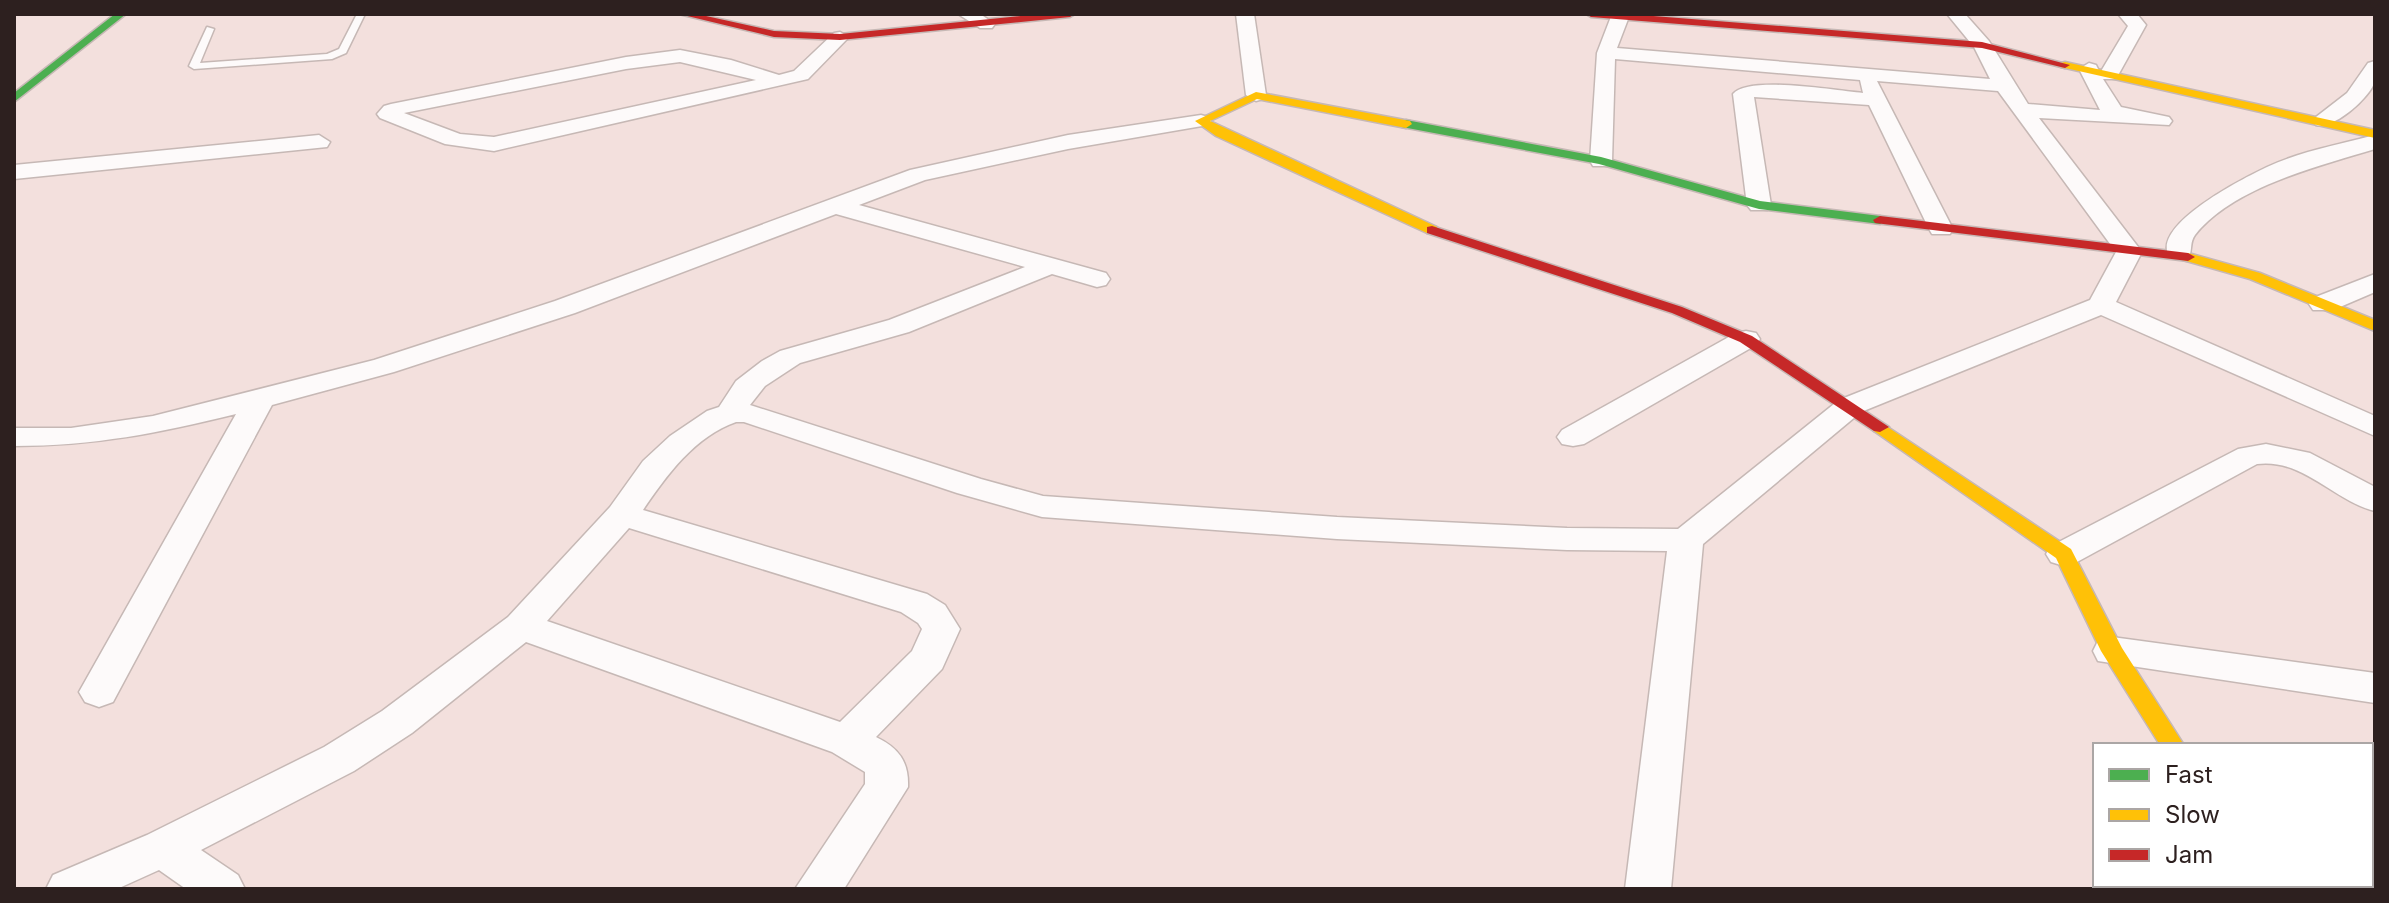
<svg xmlns="http://www.w3.org/2000/svg" width="2389" height="903" font-family="Inter,sans-serif">
	<style>
		.lines { fill: none; stroke-linecap: round; stroke-linejoin: round }
		.lane-casing { stroke: #c6b8b5; stroke-width: 3 }
		.street-casing { stroke: #c6b8b5; stroke-width: 3 }
		.fast-casing { stroke: #c6b8b5; stroke-width: 3 }
		.slow-casing { stroke: #c6b8b5; stroke-width: 3 }
		.jam-casing { stroke: #c6b8b5; stroke-width: 3 }
		.lane { fill: #fdfafa; fill-rule: evenodd }
		.street { fill: #fdfafa; fill-rule: evenodd }
		.fast { fill: #4caf50; fill-rule: evenodd }
		.slow { fill: #ffc107; fill-rule: evenodd }
		.jam { fill: #c62828; fill-rule: evenodd }
	</style>
	<rect width="100%" height="100%" fill="#f3e0dd"/>
	<g class="lines">
		<!-- lane casing -->
		<g class="lane-casing">
			<path id="lane" d="M 357,14 L 365,14 L 346,53 L 332,59 L 194,69 L 189,66 L 207,27 L 214,29 L 200,63 L 327,54 L 339,49 Z"/>
		</g>
		<!-- street casing -->
		<g class="street-casing">
			<g id="street">
				<path d="M 958,14 L 980,14 L 995,24 L 992,28 L 980,28 Z"/>
				<path d="M 1236,14 L 1254,14 L 1266,95 L 1263,99 L 1256,101 L 1246,95 Z"/>
				<path d="M 1612,14 L 1630,14 L 1617,48 L 1990,79 L 1974,47 L 1947,14 L 1965,14 L 1989,41 L 2028,104 L 2100,110 L 2079,69 L 2089,63 L 2096,65 L 2100,73 L 2128,26 L 2118,14 L 2137,14 L 2146,25 L 2116,79 L 2103,79 L 2121,107 L 2169,117 L 2172,121 L 2169,125 L 2039,118 L 2142,252 L 2116,302 L 2375,416 L 2375,436 L 2101,315 L 1861,412 L 1703,544 L 1671,889 L 1625,889 L 1667,551 L 1567,550 L 1337,539 L 1042,517 L 957,493 L 744,422 L 736,422 C 695,436 666,476 643,510 L 927,594 L 945,605 L 960,629 L 942,669 L 876,737 C 899,748 909,762 908,787 L 844,889 L 795,889 L 865,784 L 865,772 L 832,752 L 526,642 L 412,733 L 354,771 L 201,850 L 238,875 L 245,889 L 186,889 L 159,870 L 117,889 L 46,889 L 53,875 L 147,835 L 324,747 L 382,711 L 508,617 L 610,507 L 643,461 L 670,436 L 707,411 L 719,407 L 736,381 L 762,361 L 780,351 L 889,320 L 1025,267 L 836,214 L 575,313 L 394,372 L 272,405 L 113,702 L 99,707 L 85,702 L 79,692 L 236,414 C 159,433 94,446 14,446 L 14,428 L 71,428 L 153,416 L 374,360 L 555,301 L 910,170 L 1068,135 L 1201,115 L 1208,117 L 1211,121 L 1208,125 L 1068,149 L 925,180 L 859,205 L 1106,273 L 1110,279 L 1106,285 L 1097,287 L 1052,274 L 909,332 L 800,363 L 765,386 L 750,405 L 981,479 L 1043,496 L 1337,517 L 1567,528 L 1678,529 L 1839,400 L 2090,300 L 2116,252 L 1998,91 L 1877,81 L 1953,229 L 1950,234 L 1932,234 L 1929,229 L 1869,105 L 1754,97 L 1771,205 L 1767,210 L 1751,210 L 1747,205 L 1733,94 C 1749,75 1837,91 1863,93 L 1860,80 L 1615,59 L 1612,161 L 1609,166 L 1593,166 L 1590,161 L 1597,53 ZM 629,528 L 901,612 L 918,623 L 922,629 L 912,651 L 840,722 L 547,621 Z"/>
				<path d="M 840,32 L 849,37 L 808,79 L 494,151 L 445,144 L 380,118 L 377,114 L 384,106 L 391,104 L 626,57 L 680,50 L 731,60 L 779,75 L 794,71 L 834,33 ZM 680,62 L 756,80 L 494,137 L 460,134 L 404,113 L 626,69 Z"/>
				<path d="M 2375,61 C 2375,67 2377,76 2375,81 C 2370,98 2333,130 2316,125 L 2313,121 L 2316,117 L 2347,93 L 2368,63 Z"/>
				<path d="M 319,135 L 330,142 L 327,147 L 14,179 L 14,165 Z"/>
				<path d="M 2375,135 L 2375,149 C 2319,166 2233,187 2195,235 C 2189,243 2193,251 2188,258 L 2170,258 C 2148,226 2244,178 2267,167 C 2299,152 2340,144 2375,135 Z"/>
				<path d="M 2375,274 L 2375,292 L 2333,310 L 2313,310 L 2309,304 L 2313,298 Z"/>
				<path d="M 1746,331 L 1756,333 L 1760,339 L 1756,345 L 1584,444 L 1573,446 L 1562,444 L 1557,437 L 1562,430 L 1736,333 Z"/>
				<path d="M 2266,444 L 2310,453 L 2375,487 L 2375,511 C 2334,501 2303,458 2257,464 L 2077,562 L 2064,566 L 2051,562 L 2046,554 L 2051,546 L 2238,449 Z"/>
				<path d="M 2112,637 L 2375,673 L 2375,703 L 2098,661 L 2093,651 L 2098,641 Z"/>
				<path d="M 2239,885 L 2285,885 L 2287,889 L 2241,889 Z"/>
			</g>
		</g>
		<!-- fast casing -->
		<g class="fast-casing">
			<g id="fast">
				<path d="M 115,14 L 126,14 L 14,102 L 14,93 Z"/>
				<path d="M 1406,120 L 1601,157 L 1760,201 L 1880,216 L 1887,220 L 1880,224 L 1759,209 L 1599,164 L 1402,127 L 1400,124 Z"/>
			</g>
		</g>
		<!-- slow casing -->
		<g class="slow-casing">
			<g id="slow">
				<path d="M 2065,62 L 2375,130 L 2375,138 L 2061,67 L 2061,63 Z"/>
				<path d="M 1256,92 L 1410,121 L 1412,124 L 1406,128 L 1257,99 L 1210,121 L 1437,227 L 1437,233 L 1427,233 L 1216,136 L 1195,121 Z"/>
				<path d="M 2188,253 L 2260,273 L 2375,320 L 2375,331 L 2250,279 L 2183,260 L 2181,257 Z"/>
				<path d="M 1880,422 L 2071,549 L 2122,648 L 2184,745 L 2160,745 L 2101,651 L 2056,558 L 1874,431 L 1871,427 Z"/>
			</g>
		</g>
		<!-- jam casing -->
		<g class="jam-casing">
			<g id="jam">
				<path d="M 679,14 L 697,14 L 774,31 L 840,34 L 1040,14 L 1075,14 L 1070,17 L 840,40 L 774,37 Z"/>
				<path d="M 1586,14 L 1628,14 L 1982,42 L 2070,65 L 2065,68 L 1982,48 L 1591,17 Z"/>
				<path d="M 1880,216 L 2188,253 L 2195,257 L 2188,261 L 1875,223 L 1873,220 Z"/>
				<path d="M 1432,226 L 1682,307 L 1752,336 L 1889,427 L 1880,432 L 1874,431 L 1740,342 L 1672,313 L 1427,233 L 1427,227 Z"/>
			</g>
		</g>
		<!-- lane -->
		<use href="#lane" class="lane"/>
		<!-- street -->
		<use href="#street" class="street"/>
		<!-- fast -->
		<use href="#fast" class="fast"/>
		<!-- slow -->
		<use href="#slow" class="slow"/>
		<!-- jam -->
		<use href="#jam" class="jam"/>
	</g>
	<!-- border -->
	<rect width="2389" height="903" fill="none" stroke="#2d201f" stroke-width="32"/>
	<!-- legend -->
	<rect x="2093" y="743" width="280" height="144" fill="#ffffff" stroke="#aba6a5" stroke-width="2"/>
	<rect x="2109" y="769" width="40" height="12" fill="#4caf50" stroke="#aba6a5" stroke-width="2"/>
	<text x="2165" y="783" font-size="24" fill="#2d201f">Fast</text>
	<rect x="2109" y="809" width="40" height="12" fill="#ffc107" stroke="#aba6a5" stroke-width="2"/>
	<text x="2165" y="823" font-size="24" fill="#2d201f">Slow</text>
	<rect x="2109" y="849" width="40" height="12" fill="#c62828" stroke="#aba6a5" stroke-width="2"/>
	<text x="2165" y="863" font-size="24" fill="#2d201f">Jam</text>
</svg>
